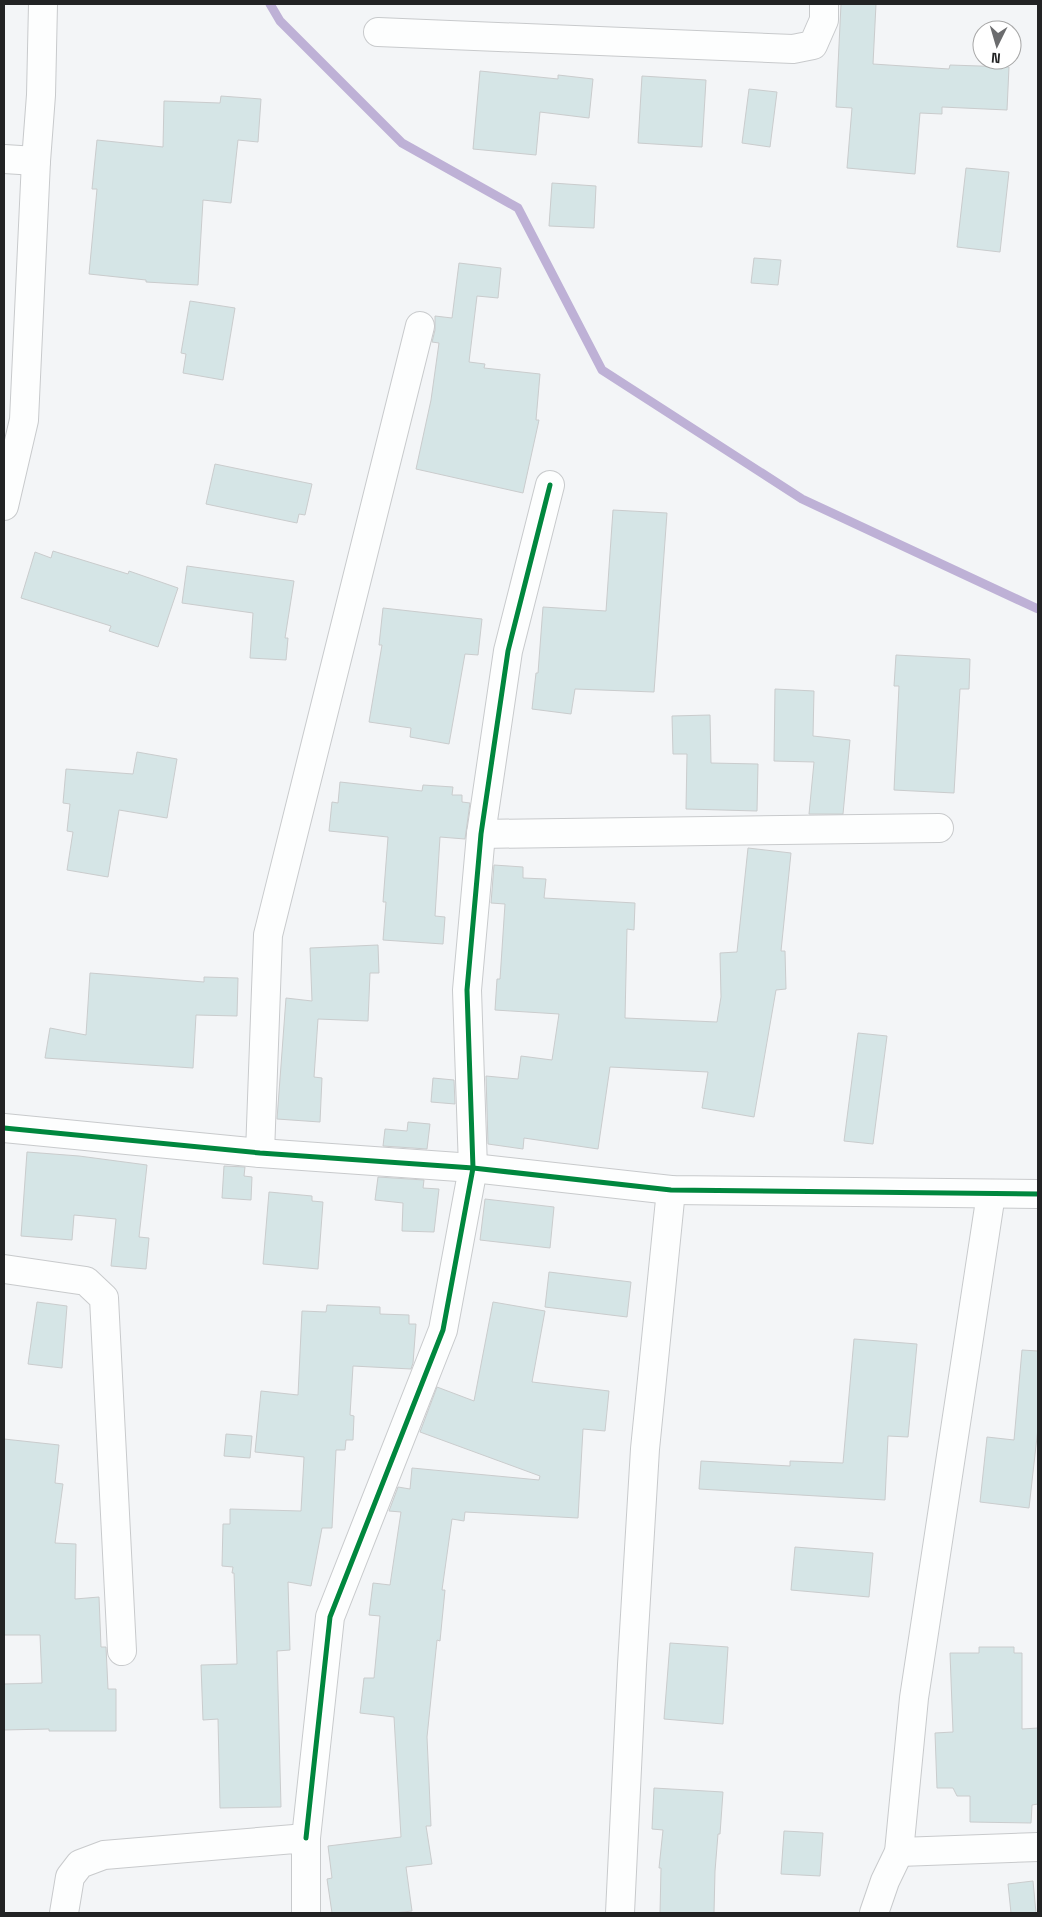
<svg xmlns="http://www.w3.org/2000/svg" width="1042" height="1917" font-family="'Space Grotesk',sans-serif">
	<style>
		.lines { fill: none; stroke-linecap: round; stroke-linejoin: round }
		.stream { stroke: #beb1d6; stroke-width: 9 }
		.building { fill: #d5e5e6; stroke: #cacccd }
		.minor-casing { stroke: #c8cacc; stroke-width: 30 }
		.minor { stroke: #fdfefe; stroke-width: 28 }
		.cycleway-casing { stroke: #fff; stroke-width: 8 }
		.cycleway { stroke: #00873e; stroke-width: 5 }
	</style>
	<rect width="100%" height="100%" fill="#f3f5f7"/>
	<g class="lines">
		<!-- stream -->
		<path class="stream" d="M 270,4 L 280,21 L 402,143 L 518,208 L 602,370 L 802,499 L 1038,609"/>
	</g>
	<!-- building -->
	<g class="building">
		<path d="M 841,4 L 876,4 L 873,64 L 949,69 L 950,65 L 1009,67 L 1007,110 L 942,107 L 942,114 L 920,113 L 915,174 L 847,168 L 852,108 L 836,107 Z"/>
		<path d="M 480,71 L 558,79 L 558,75 L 593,79 L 589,118 L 540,112 L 536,155 L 473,149 Z"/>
		<path d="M 642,76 L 706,80 L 702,147 L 638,143 Z"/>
		<path d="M 749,89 L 777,92 L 770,147 L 742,143 Z"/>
		<path d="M 221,96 L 261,99 L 258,142 L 238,140 L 231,203 L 203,200 L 198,285 L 146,282 L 146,280 L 89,274 L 97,189 L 92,189 L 97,140 L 163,147 L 164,101 L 220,103 Z"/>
		<path d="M 966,168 L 1009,172 L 1000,252 L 957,247 Z"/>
		<path d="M 552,183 L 596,186 L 594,228 L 549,226 Z"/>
		<path d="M 754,258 L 781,260 L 778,285 L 751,283 Z"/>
		<path d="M 459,263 L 501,268 L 498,298 L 477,296 L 469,362 L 485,364 L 484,368 L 540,374 L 536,420 L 539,420 L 523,493 L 416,469 L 431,400 L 439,343 L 432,342 L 435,330 L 435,316 L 452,318 Z"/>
		<path d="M 190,301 L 235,308 L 223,380 L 183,373 L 186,354 L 181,353 Z"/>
		<path d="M 215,464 L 312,484 L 305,515 L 299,514 L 297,523 L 206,504 Z"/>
		<path d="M 613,510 L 667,513 L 654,692 L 575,689 L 571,714 L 532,709 L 536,673 L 538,673 L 543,607 L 606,611 Z"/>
		<path d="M 53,551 L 128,574 L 129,571 L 178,588 L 158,647 L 109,631 L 111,626 L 21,598 L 35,552 L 51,558 Z"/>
		<path d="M 187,566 L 294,581 L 285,638 L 288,638 L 286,660 L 250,658 L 253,613 L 182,603 Z"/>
		<path d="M 383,608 L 482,619 L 478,655 L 465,654 L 449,744 L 410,737 L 411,728 L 369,722 L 382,645 L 379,645 Z"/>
		<path d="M 896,655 L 970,659 L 969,689 L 960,689 L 954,793 L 894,790 L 899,686 L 894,686 Z"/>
		<path d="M 775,689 L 814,691 L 813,736 L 850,740 L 843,814 L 809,814 L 814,762 L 774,761 Z"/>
		<path d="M 710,715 L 711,763 L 758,764 L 757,811 L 686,809 L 687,754 L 673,754 L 672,716 Z"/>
		<path d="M 137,752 L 177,759 L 167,818 L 119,810 L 108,877 L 67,870 L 73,832 L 67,831 L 70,804 L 63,803 L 66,769 L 133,774 Z"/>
		<path d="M 340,782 L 422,791 L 423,785 L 453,787 L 452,795 L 462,795 L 462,802 L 470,803 L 465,839 L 440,837 L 435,916 L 445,917 L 443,944 L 383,940 L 386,902 L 383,902 L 388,837 L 329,831 L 332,802 L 338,803 Z"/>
		<path d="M 748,848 L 791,853 L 781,951 L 785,951 L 786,989 L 776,990 L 754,1117 L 702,1108 L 708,1072 L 610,1067 L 598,1149 L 524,1138 L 523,1149 L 488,1144 L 486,1076 L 518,1079 L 521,1056 L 552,1060 L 559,1014 L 495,1010 L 497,979 L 500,979 L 505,904 L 491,903 L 494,865 L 523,867 L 523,878 L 546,879 L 544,898 L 635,903 L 634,930 L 627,929 L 625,1018 L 717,1022 L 721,997 L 720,953 L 737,952 Z"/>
		<path d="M 378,945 L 379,973 L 370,973 L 368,1021 L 318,1019 L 314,1077 L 322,1078 L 320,1122 L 277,1119 L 286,998 L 312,1001 L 310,948 Z"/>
		<path d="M 90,973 L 204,982 L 204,977 L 238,978 L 237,1016 L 196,1015 L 193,1068 L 45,1058 L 50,1028 L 86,1035 Z"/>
		<path d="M 858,1033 L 887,1036 L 873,1144 L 844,1141 Z"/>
		<path d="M 433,1078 L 454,1080 L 455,1104 L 431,1102 Z"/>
		<path d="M 408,1122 L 430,1124 L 427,1149 L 383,1146 L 385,1129 L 407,1131 Z"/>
		<path d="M 27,1152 L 79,1156 L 147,1165 L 139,1237 L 149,1238 L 146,1269 L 111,1266 L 116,1219 L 74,1215 L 72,1240 L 21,1236 Z"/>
		<path d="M 224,1166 L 245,1167 L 244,1176 L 252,1177 L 251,1200 L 222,1198 Z"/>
		<path d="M 378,1177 L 424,1180 L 423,1188 L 439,1189 L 434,1232 L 402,1231 L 403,1203 L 375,1200 Z"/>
		<path d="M 269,1192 L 312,1196 L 312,1201 L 323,1202 L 318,1269 L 263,1264 Z"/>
		<path d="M 485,1199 L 554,1207 L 550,1248 L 480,1240 Z"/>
		<path d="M 549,1272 L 631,1282 L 627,1317 L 545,1307 Z"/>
		<path d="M 37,1302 L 67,1306 L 62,1368 L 28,1364 Z"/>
		<path d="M 493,1302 L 545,1311 L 532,1382 L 609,1391 L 605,1431 L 583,1429 L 578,1518 L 465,1512 L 464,1521 L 452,1519 L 442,1590 L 445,1590 L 440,1641 L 437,1640 L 427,1737 L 431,1826 L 426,1826 L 432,1864 L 406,1867 L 412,1911 L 394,1913 L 332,1913 L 327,1879 L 332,1878 L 328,1846 L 401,1837 L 394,1717 L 360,1713 L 364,1678 L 374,1678 L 380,1616 L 369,1615 L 373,1583 L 390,1585 L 401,1512 L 389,1511 L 398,1487 L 410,1489 L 412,1468 L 539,1480 L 540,1476 L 420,1432 L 437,1387 L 474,1401 Z"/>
		<path d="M 327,1305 L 380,1307 L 380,1314 L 409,1315 L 409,1324 L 416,1324 L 413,1363 L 411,1369 L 353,1366 L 350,1415 L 354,1416 L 353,1440 L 346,1440 L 345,1450 L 336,1450 L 332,1528 L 322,1528 L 311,1586 L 288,1582 L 290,1650 L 277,1651 L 281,1807 L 220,1808 L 218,1719 L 203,1720 L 201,1665 L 237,1664 L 234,1573 L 232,1573 L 233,1567 L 222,1566 L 223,1524 L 230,1524 L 230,1509 L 301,1511 L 304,1457 L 255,1452 L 261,1391 L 298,1395 L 302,1311 L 326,1312 Z"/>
		<path d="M 854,1339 L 917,1344 L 908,1437 L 888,1436 L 885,1500 L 699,1489 L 701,1461 L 790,1466 L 790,1461 L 843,1463 Z"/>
		<path d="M 1022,1350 L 1038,1351 L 1038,1428 L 1029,1508 L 980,1502 L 987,1437 L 1014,1440 Z"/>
		<path d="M 226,1434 L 252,1436 L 250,1458 L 224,1456 Z"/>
		<path d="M 4,1439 L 59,1445 L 55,1483 L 63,1484 L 55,1543 L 76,1544 L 75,1599 L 99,1597 L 101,1647 L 106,1647 L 108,1689 L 116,1689 L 116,1731 L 49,1731 L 49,1729 L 4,1730 L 4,1684 L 42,1683 L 40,1635 L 4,1635 Z"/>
		<path d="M 795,1547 L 873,1553 L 869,1597 L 791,1590 Z"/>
		<path d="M 670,1643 L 728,1647 L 723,1724 L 664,1719 Z"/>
		<path d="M 979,1647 L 1014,1647 L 1014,1653 L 1022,1653 L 1022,1729 L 1038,1728 L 1038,1804 L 1032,1805 L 1031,1823 L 970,1822 L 970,1796 L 957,1796 L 953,1788 L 937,1788 L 935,1733 L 953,1732 L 950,1653 L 979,1653 Z"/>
		<path d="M 654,1788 L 723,1792 L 720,1834 L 718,1834 L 715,1871 L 714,1913 L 660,1913 L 661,1868 L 659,1868 L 663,1830 L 652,1829 Z"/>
		<path d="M 784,1831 L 823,1833 L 820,1876 L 781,1874 Z"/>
		<path d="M 1033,1881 L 1036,1913 L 1011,1913 L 1008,1884 Z"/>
	</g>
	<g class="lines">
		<!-- minor casing -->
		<g class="minor-casing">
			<g id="minor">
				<path d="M 378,32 L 793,49 L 813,45 L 824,20 L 824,4"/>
				<path d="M 4,159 L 36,161"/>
				<path d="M 4,506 L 24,420 L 36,161 L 41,95 L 43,4"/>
				<path d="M 481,834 L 939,828"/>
				<path d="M 4,1128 L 260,1153 L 473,1168 L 671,1190 L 1038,1194"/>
				<path d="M 260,1153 L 268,935 L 420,326"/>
				<path d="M 4,1269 L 86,1281 L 104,1298 L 122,1651"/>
				<path d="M 306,1838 L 330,1617 L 443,1330 L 473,1168 L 467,990 L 481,834 L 508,651 L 550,485"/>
				<path d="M 899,1852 L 1038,1847"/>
				<path d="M 64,1913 L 70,1877 L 80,1864 L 104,1855 L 306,1838 L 306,1913"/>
				<path d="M 620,1913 L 632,1665 L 645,1449 L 671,1190"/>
				<path d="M 874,1913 L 885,1881 L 899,1852 L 914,1698 L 991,1194"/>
			</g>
		</g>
		<!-- minor -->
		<use href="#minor" class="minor"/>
		<!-- cycleway casing -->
		<g class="cycleway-casing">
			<g id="cycleway">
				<path d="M 4,1128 L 260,1153 L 473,1168 L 671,1190 L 1038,1194"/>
				<path d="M 306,1838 L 330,1617 L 443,1330 L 473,1168 L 467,990 L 481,834 L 508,651 L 550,485"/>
			</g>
		</g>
		<!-- cycleway -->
		<use href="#cycleway" class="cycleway"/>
	</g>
	<!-- border -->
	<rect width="1042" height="1917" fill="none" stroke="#222324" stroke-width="10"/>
	<!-- north arrow -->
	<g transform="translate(997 45) rotate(185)"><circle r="24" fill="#ffffff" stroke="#a7a7a7"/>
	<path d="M0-4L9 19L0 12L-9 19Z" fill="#6b6c6e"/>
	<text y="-8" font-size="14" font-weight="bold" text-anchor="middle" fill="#222324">N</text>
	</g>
</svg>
